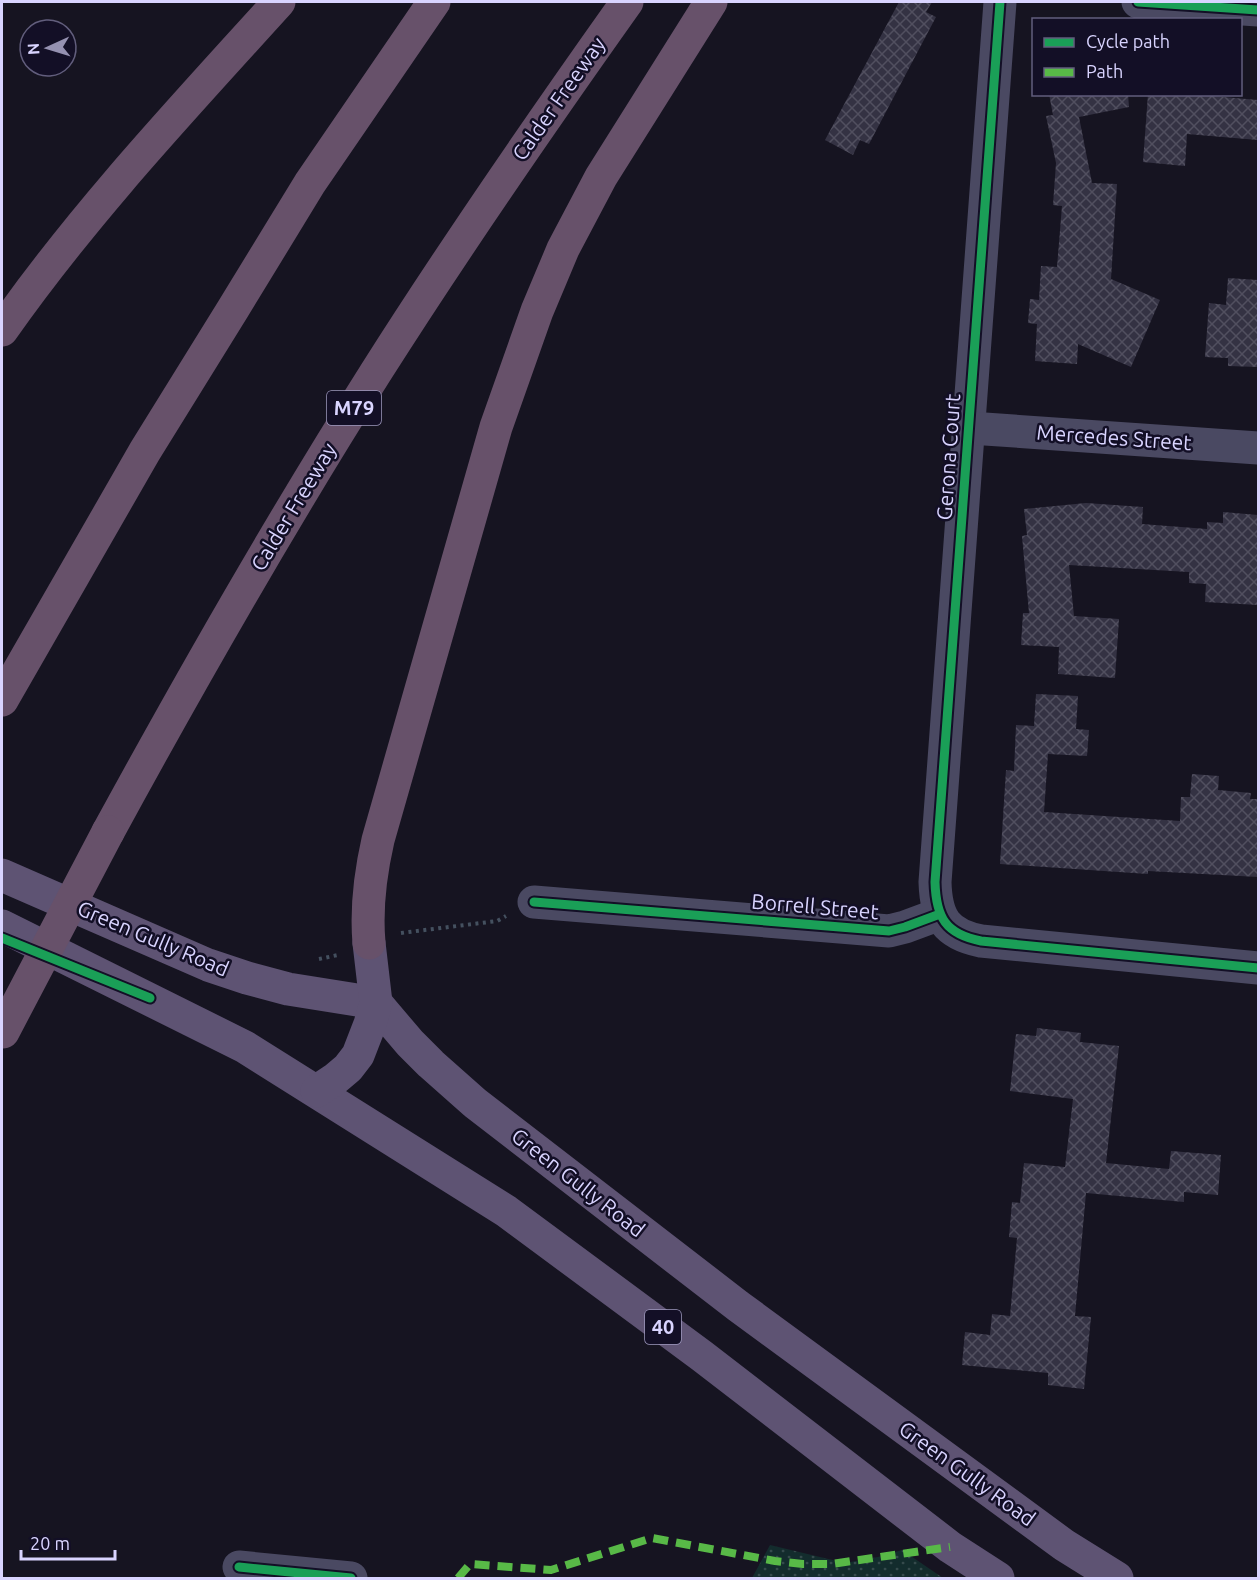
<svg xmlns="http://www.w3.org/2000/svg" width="1260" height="1580" font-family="Ubuntu,sans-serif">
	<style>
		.park { fill: url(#park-dots) }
		.building { fill: url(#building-cross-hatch) }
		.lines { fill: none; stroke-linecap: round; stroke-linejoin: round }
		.path { stroke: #44505f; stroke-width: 4; stroke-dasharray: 3 4.5; stroke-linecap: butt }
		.minor { stroke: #4a4962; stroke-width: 33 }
		.major { stroke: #5e5373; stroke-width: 33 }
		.highway { stroke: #67516a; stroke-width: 33 }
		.highway-bridge { stroke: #67516a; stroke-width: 33 }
		.quiet { stroke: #58b947; stroke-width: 8; stroke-dasharray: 15 8; stroke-linecap: butt }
		.cycleway-casing { stroke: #130f26; stroke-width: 13 }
		.cycleway { stroke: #1a9f57; stroke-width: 9 }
		.labels { text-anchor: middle; stroke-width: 5; stroke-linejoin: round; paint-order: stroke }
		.shield { fill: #130f26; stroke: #9e99be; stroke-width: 1.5 }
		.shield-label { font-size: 20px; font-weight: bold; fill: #d9d4ff }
		.street-label { font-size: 21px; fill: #d9d4ff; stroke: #130f26 }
	</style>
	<defs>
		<pattern id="park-dots" width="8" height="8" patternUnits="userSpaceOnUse" patternTransform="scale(1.5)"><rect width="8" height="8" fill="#132c2d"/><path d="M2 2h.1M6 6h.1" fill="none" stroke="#354a4c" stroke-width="1.8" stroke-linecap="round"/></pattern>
		<pattern id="building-cross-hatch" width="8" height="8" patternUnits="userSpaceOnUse" patternTransform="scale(1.5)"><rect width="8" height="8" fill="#343243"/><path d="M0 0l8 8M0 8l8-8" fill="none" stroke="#514f5f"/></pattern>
	</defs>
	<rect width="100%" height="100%" fill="#161421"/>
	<!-- park -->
	<path class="park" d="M 770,1545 L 845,1563 L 878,1557 L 902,1550 L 943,1578 L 752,1578 Z"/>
	<!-- building -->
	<g class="building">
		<path d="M 899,2 L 932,2 L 926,12 L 936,17 L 869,144 L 860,140 L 853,155 L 825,140 Z"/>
		<path d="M 1049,94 L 1128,94 L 1129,107 L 1079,117 L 1092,183 L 1117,184 L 1111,279 L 1160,300 L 1131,367 L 1078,344 L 1077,364 L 1035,361 L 1037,324 L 1028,323 L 1030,299 L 1039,300 L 1041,266 L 1057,267 L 1062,206 L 1053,205 L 1056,163 L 1046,116 L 1053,115 Z"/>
		<path d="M 1148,94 L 1189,94 L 1258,100 L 1258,140 L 1187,134 L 1185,166 L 1143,162 Z"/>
		<path d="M 1228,278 L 1258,280 L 1258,367 L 1228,366 L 1228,358 L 1205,357 L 1209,303 L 1226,305 Z"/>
		<path d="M 1086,503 L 1143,507 L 1142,524 L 1207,529 L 1207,522 L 1223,523 L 1223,512 L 1258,515 L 1258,605 L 1205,602 L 1206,584 L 1189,583 L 1189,572 L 1069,565 L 1074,616 L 1119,619 L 1115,678 L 1058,674 L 1059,647 L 1021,645 L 1023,613 L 1029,613 L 1022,536 L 1027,535 L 1024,509 Z"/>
		<path d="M 1036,694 L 1078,696 L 1076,729 L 1089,730 L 1087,756 L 1048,754 L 1044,812 L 1180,821 L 1181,797 L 1190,797 L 1192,774 L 1219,776 L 1218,790 L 1251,793 L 1250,799 L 1258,799 L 1258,877 L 1148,871 L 1148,874 L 1000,864 L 1006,770 L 1014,771 L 1016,725 L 1034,726 Z"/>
		<path d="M 1037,1028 L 1081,1033 L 1080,1042 L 1119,1046 L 1106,1163 L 1169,1169 L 1171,1151 L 1221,1155 L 1218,1195 L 1184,1192 L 1184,1202 L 1086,1193 L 1075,1316 L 1091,1317 L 1084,1389 L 1048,1385 L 1048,1373 L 962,1365 L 965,1332 L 990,1335 L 992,1314 L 1010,1316 L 1017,1238 L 1009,1237 L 1012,1202 L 1020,1203 L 1024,1163 L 1065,1167 L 1073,1099 L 1010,1091 L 1016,1034 L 1036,1036 Z"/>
	</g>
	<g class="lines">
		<!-- path -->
		<g class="path">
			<path d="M 401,933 L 497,921 L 506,916"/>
			<path d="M 319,959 L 338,955"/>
		</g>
		<!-- minor -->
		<g class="minor">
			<path d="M 1000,2 L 935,882 C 936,918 946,934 981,941 L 1258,968"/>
			<path d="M 1138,2 L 1258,10"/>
			<path d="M 970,428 L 1258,448"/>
			<path d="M 534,902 L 889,931 L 905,927 L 940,914"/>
			<path d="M 239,1567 L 351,1578"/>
		</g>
		<!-- major -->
		<g class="major">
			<path d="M 2,875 L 208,965 L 247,978 L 288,989 L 376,1003 L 410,1043 L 431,1064 L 475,1103 L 738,1306 L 1064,1545 L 1117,1578"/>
			<path d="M 2,926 L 245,1047 L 506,1211 L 702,1356 L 950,1547 L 998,1578"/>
			<path d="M 317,1091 L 335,1079 L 348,1068 L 358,1055 L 370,1024 L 376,1003 L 369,943"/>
		</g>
		<!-- highway -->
		<g class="highway">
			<path d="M 2,330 C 85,212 183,108 279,2"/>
			<path d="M 2,700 L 145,451 L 233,309 L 310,183 L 434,2"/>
			<path d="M 108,832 C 193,676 281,522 376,372 C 456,246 541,123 627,2"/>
			<path d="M 369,943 C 366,908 370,875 378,840 L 496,427 L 537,311 L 563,249 L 601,177 L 711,2"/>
		</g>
		<!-- highway-bridge -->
		<path class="highway-bridge" d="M 3,1032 L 108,832"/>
		<!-- quiet -->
		<path class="quiet" d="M 458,1578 L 470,1564 L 551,1570 L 652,1538 L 775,1561 L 803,1564 L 831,1564 L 950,1547"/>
		<!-- cycleway casing -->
		<g class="cycleway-casing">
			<g id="cycleway">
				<path d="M 1000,2 L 935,882 C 936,918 946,934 981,941 L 1258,968"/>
				<path d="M 1138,2 L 1258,10"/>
				<path d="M 534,902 L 889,931 L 905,927 L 940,914"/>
				<path d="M 2,938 L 150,998"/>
				<path d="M 239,1567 L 351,1578"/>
			</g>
		</g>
		<!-- cycleway -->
		<use href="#cycleway" class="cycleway"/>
	</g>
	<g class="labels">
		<!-- shield labels -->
		<g class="shield">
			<rect x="327" y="391" width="54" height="34" rx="4.5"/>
			<rect x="645" y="1310" width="36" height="34" rx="4.5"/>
		</g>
		<g class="shield-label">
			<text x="354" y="415">M79</text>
			<text x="663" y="1334">40</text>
		</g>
		<!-- street labels -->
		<g class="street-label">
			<text transform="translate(559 99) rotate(-55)" y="7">Calder Freeway</text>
			<text transform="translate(1114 438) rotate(4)" y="7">Mercedes Street</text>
			<text transform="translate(949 457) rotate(-86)" y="7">Gerona Court</text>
			<text transform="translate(294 507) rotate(-59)" y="7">Calder Freeway</text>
			<text transform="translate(815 907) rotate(5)" y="7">Borrell Street</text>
			<text transform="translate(153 939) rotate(23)" y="7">Green Gully Road</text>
			<text transform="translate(578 1183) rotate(38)" y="7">Green Gully Road</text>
			<text transform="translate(967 1474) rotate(36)" y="7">Green Gully Road</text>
		</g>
	</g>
	<!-- border -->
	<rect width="1260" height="1580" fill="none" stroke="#d9d4ff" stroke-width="6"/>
	<!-- legend -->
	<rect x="1032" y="18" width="210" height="78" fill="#130f26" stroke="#625e7d" stroke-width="1.5"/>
	<rect x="1044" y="38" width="30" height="9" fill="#1a9f57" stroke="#625e7d" stroke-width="1.5"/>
	<text x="1086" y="48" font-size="18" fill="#d9d4ff">Cycle path</text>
	<rect x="1044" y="68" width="30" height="9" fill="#58b947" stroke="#625e7d" stroke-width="1.5"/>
	<text x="1086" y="78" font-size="18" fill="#d9d4ff">Path</text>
	<!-- north arrow -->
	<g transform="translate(48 48) rotate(266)"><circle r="28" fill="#130f26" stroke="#625e7d" stroke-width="1.5"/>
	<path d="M0-4.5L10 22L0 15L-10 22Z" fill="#9591b1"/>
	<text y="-9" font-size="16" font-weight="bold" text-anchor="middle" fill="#d9d4ff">N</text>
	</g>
	<!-- scale -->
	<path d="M21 1550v9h94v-9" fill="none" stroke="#d9d4ff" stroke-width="3"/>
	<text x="30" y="1550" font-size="18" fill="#d9d4ff" stroke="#130f26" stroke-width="4.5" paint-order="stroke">20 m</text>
</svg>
